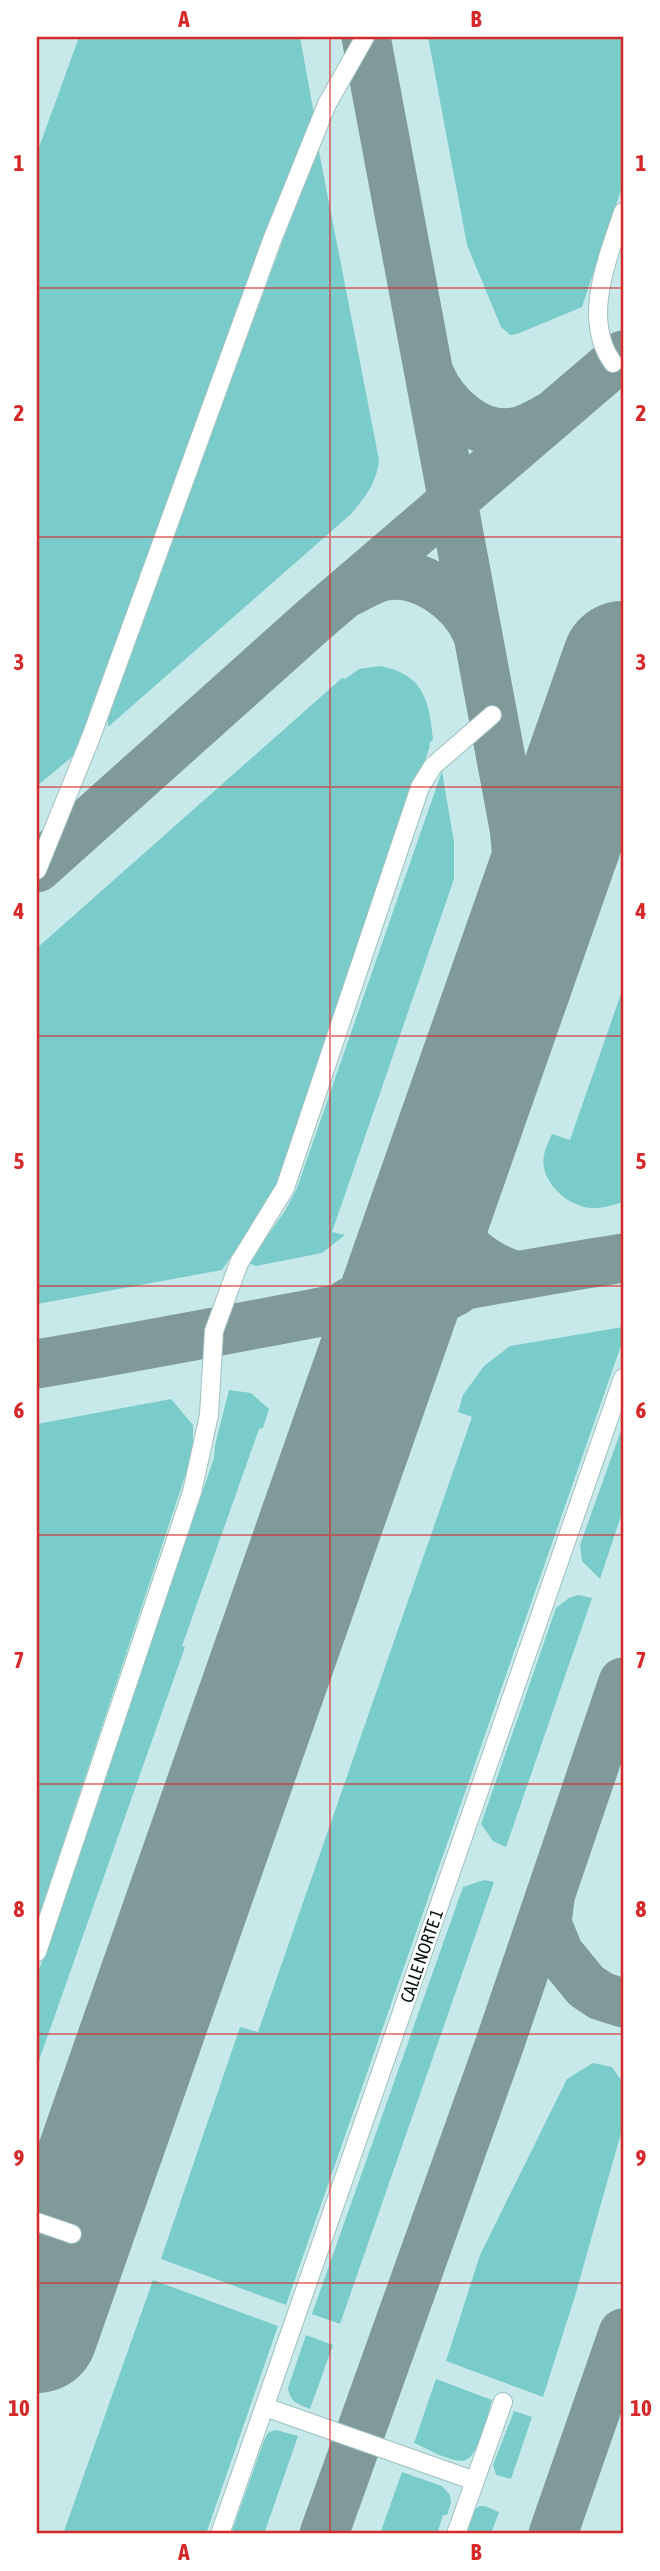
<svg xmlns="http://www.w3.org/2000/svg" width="660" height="2571" font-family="'Asap Condensed',sans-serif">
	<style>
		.green { fill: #7acccb }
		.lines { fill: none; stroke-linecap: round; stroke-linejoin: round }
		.taxiway { stroke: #809a99; stroke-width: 49 }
		.runway { stroke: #809a99; stroke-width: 122 }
		.minor-casing { stroke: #9ec0bf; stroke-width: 20 }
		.minor { stroke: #fff; stroke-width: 18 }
		.grid { fill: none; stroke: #d62828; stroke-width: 2; stroke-opacity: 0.55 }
		.labels { text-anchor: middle; stroke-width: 5; stroke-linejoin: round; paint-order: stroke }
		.street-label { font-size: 18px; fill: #051110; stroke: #fff }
		.neatline { fill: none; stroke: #d62828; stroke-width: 2.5 }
		.grid-label { font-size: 23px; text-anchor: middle; font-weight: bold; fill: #d62828 }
	</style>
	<rect width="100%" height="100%" fill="#c7e9e9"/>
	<!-- green -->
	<g class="green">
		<path d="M 79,37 L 300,37 L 314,114 L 88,716 L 79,751 L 37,786 L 37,153 Z"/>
		<path d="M 428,37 L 623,37 L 623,184 L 582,307 L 517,334 L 510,335 L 501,327 L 467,245 Z"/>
		<path d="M 318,146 L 379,460 C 377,483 365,497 351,514 L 108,727 L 107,713 Z"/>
		<path d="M 380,666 C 423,674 429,699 433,739 L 429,744 L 430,746 L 275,1191 L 222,1270 L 37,1304 L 37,948 L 342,678 L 345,679 L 359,669 Z"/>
		<path d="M 442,771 L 454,842 L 454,879 L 332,1232 L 345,1235 L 322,1253 L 256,1266 L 248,1263 L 285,1211 L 297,1188 Z"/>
		<path d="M 623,988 L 623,1202 C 613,1205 602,1209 591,1208 C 567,1206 539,1181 544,1155 C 545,1148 549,1141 552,1134 L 570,1140 Z"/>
		<path d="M 623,1327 L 623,1340 L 286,2305 L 161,2259 L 240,2027 L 258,2032 L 472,1417 L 458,1412 L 463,1395 L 484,1366 L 510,1346 Z"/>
		<path d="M 229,1390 L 251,1393 L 269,1409 L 263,1428 L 259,1429 L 182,1646 L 185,1647 L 37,2066 L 37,1976 L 214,1458 L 215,1445 Z"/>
		<path d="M 171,1399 L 193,1425 L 193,1452 L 37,1922 L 37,1424 Z"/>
		<path d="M 623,1425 L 623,1510 L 600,1579 L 582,1561 L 580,1545 Z"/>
		<path d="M 578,1595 L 592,1598 L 506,1847 L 493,1841 L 481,1824 L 556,1608 L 569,1598 Z"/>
		<path d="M 484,1880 L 494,1882 L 340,2324 L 312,2314 L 463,1887 Z"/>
		<path d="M 593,2063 L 612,2067 L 623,2083 L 623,2126 L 575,2296 L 543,2397 L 446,2361 L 480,2255 L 567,2079 Z"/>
		<path d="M 153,2280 L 278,2326 L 206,2534 L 63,2534 Z"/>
		<path d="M 306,2335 L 333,2345 L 310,2409 C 298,2404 290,2402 288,2388 Z"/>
		<path d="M 436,2379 L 492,2400 C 487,2415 479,2462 461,2461 C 446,2460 428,2449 414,2443 Z"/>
		<path d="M 514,2411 L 532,2417 L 511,2479 L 496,2475 L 493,2465 Z"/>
		<path d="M 276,2430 L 298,2436 L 264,2534 L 231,2534 L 265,2438 L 269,2432 Z"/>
		<path d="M 402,2472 L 442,2486 L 450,2495 L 451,2503 L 447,2515 L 443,2515 L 437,2534 L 380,2534 Z"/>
		<path d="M 485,2506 L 499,2512 L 491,2534 L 462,2534 L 464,2530 L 468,2530 L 475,2509 L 480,2506 Z"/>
	</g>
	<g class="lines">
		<!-- taxiway -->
		<g class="taxiway">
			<path d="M 366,37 L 514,828 C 521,884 516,937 508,993"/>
			<path d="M 430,375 C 444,406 477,438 514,432 C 527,430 538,423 549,417"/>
			<path d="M 351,591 C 361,586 370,580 381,577 C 420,568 462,599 477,633"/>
			<path d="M 37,868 L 315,619 L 623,355"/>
			<path d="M 443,1171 C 441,1180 439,1189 440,1199 C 444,1235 482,1265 514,1275"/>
			<path d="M 348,1303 C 402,1278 423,1222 443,1171"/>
			<path d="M 37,1364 C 233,1331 427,1289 623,1258"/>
			<path d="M 366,1392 C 389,1352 410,1310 456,1291"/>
			<path d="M 550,1898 L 547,1923 L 559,1953 L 586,1986 L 601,1996 L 623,2003"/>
			<path d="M 324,2534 L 500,2043 L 623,1682"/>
			<path d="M 553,2534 L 623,2333"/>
		</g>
		<!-- runway -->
		<path class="runway" d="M 37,2332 L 623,662"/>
		<!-- minor casing -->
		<g class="minor-casing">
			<g id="minor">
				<path d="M 613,363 C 581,319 608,258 623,212"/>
				<path d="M 37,870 L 91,737 L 272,240 L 327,104 L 365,37"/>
				<path d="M 37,1952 L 192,1492 L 209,1415 L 214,1331 L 239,1263 L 285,1188 L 420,787 L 433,766 L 492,715"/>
				<path d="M 37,2222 L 72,2234"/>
				<path d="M 265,2407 L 475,2481"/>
				<path d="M 220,2534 L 623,1378"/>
				<path d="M 456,2534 L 503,2402"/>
			</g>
		</g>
		<!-- minor -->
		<use href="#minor" class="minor"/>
	</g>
	<!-- grid -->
	<path class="grid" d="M 330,37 L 330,2534M 37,288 L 623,288M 37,537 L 623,537M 37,787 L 623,787M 37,1036 L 623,1036M 37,1286 L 623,1286M 37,1535 L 623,1535M 37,1784 L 623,1784M 37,2034 L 623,2034M 37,2283 L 623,2283"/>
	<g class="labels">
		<!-- street labels -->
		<g class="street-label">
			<text transform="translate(422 1956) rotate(-71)" y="6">CALLE NORTE 1</text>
		</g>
	</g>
	<!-- border -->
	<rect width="660" height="2571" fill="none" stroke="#ffffff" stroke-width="77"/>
	<rect x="38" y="38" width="584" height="2494" class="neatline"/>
	<g class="grid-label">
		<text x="184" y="27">A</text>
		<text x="476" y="27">B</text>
		<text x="19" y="171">1</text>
		<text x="641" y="171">1</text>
		<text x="19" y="421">2</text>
		<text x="641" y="421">2</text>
		<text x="19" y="670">3</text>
		<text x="641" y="670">3</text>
		<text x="19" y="919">4</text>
		<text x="641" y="919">4</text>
		<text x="19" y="1169">5</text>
		<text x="641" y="1169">5</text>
		<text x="19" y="1418">6</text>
		<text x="641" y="1418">6</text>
		<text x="19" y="1668">7</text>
		<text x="641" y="1668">7</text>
		<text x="19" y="1917">8</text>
		<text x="641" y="1917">8</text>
		<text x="19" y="2166">9</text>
		<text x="641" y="2166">9</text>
		<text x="19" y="2416">10</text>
		<text x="641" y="2416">10</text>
		<text x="184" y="2560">A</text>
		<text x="476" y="2560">B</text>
	</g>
</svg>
